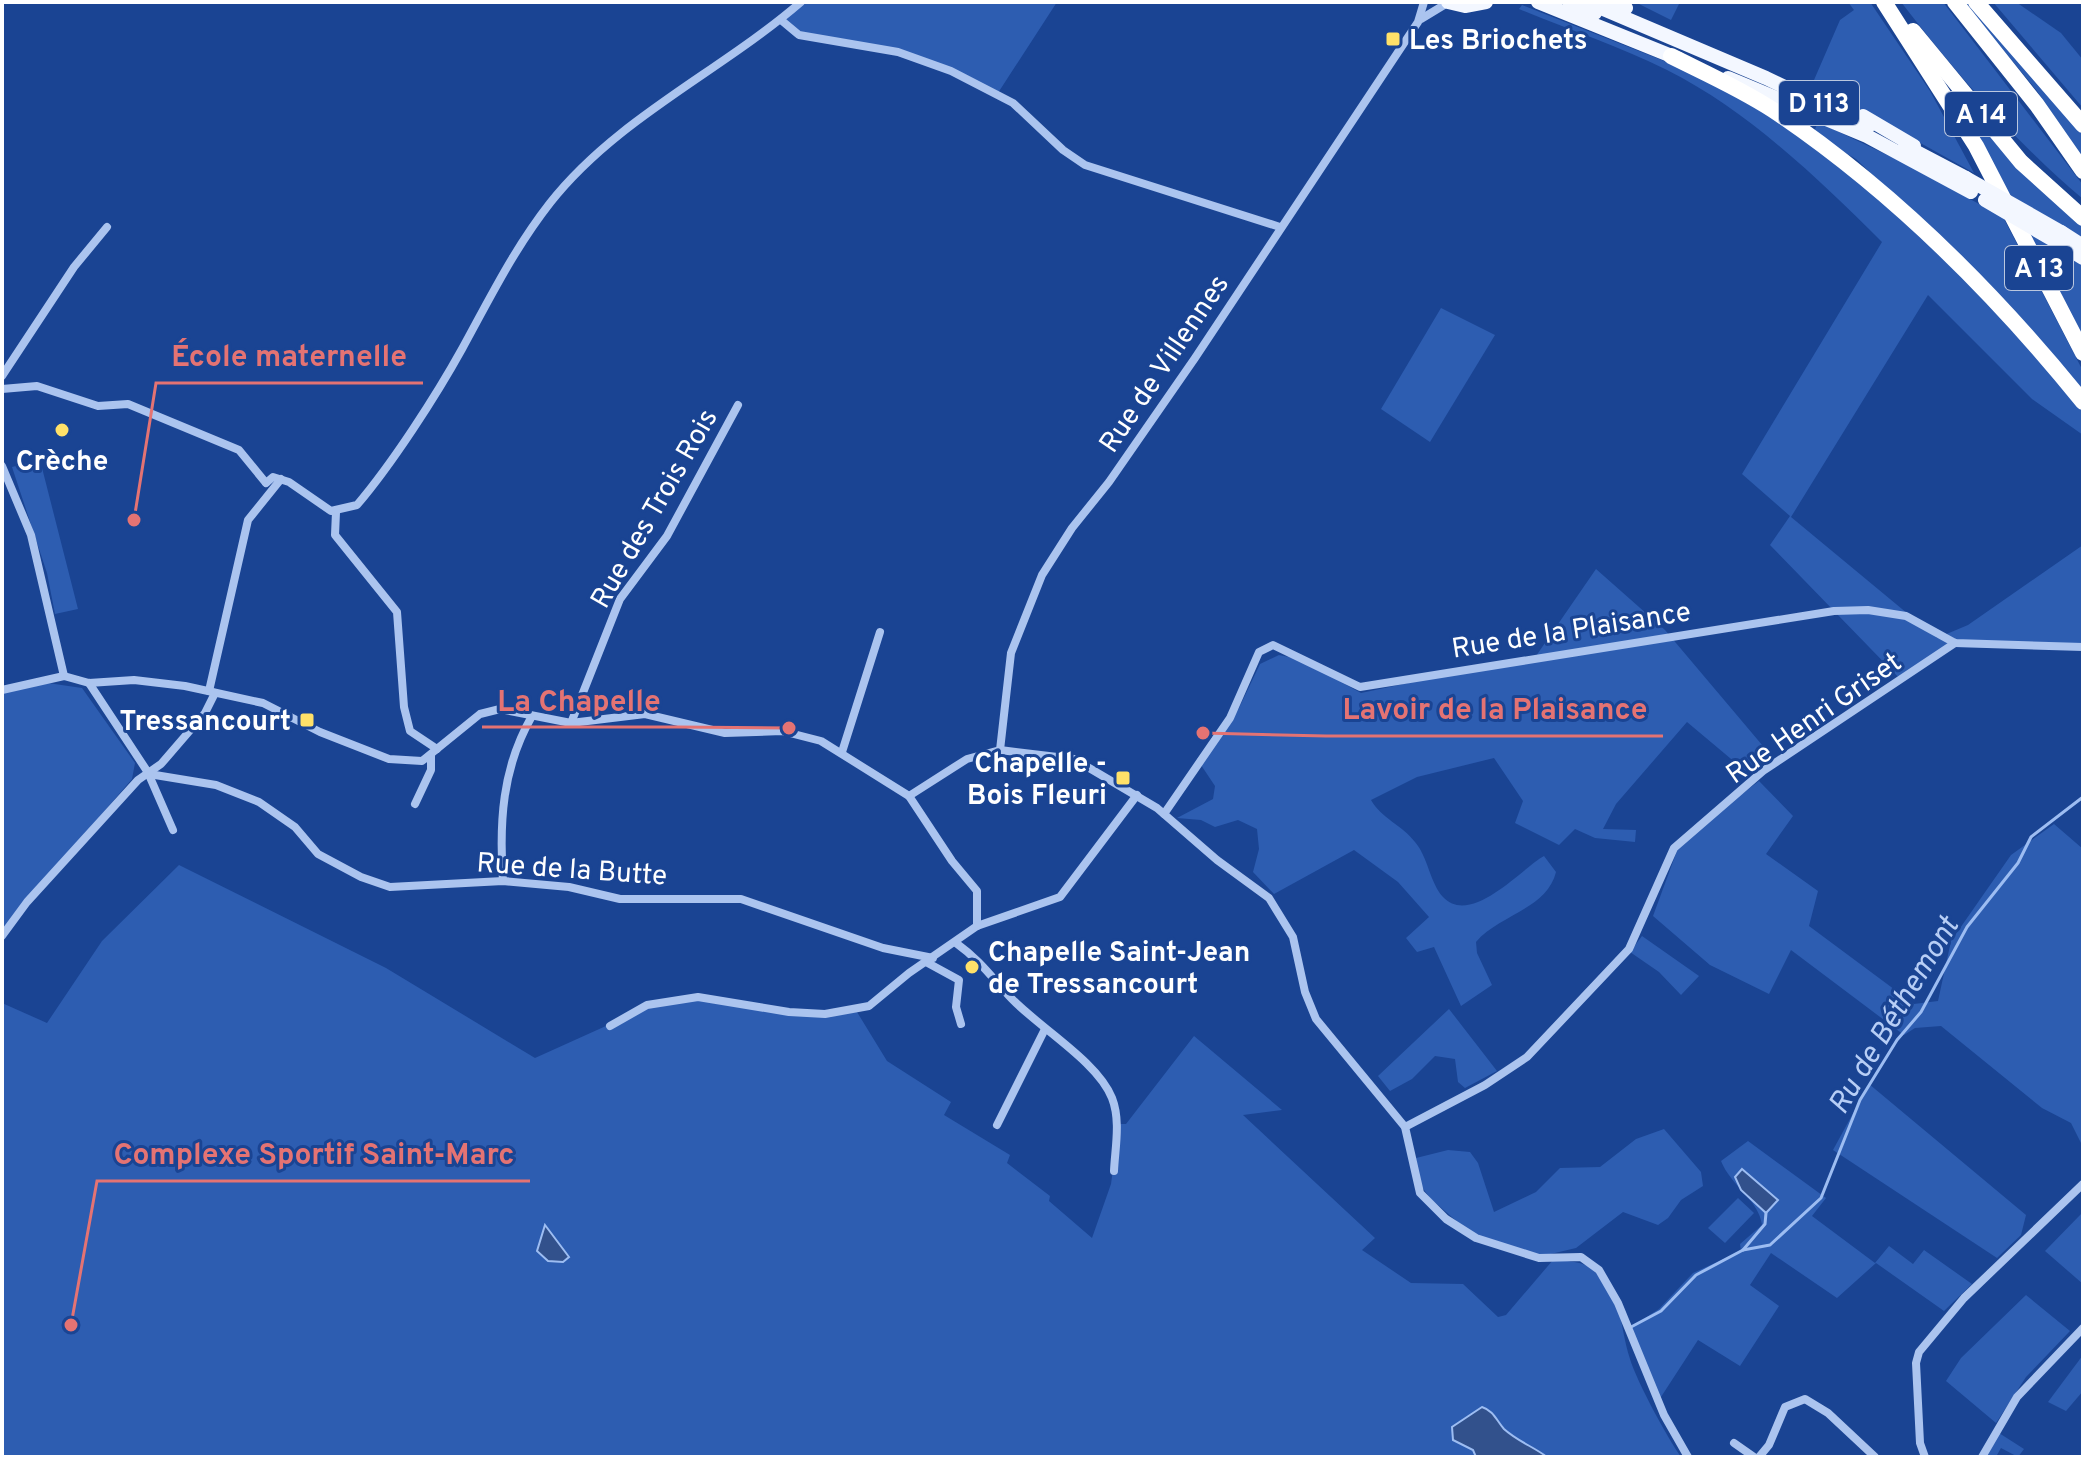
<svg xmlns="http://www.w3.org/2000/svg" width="2085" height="1459" font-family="Overpass,sans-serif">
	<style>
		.green { fill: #2d5db1 }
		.water { fill: #32518c; stroke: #9dbdf2; stroke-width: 2 }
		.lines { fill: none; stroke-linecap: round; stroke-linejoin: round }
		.stream { stroke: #9dbdf2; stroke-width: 3 }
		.street { stroke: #abc4ef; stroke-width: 8 }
		.primary { stroke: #f3f7ff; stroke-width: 14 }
		.highway { stroke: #fff; stroke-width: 16 }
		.primary-bridge { stroke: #f3f7ff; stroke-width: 14 }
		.poi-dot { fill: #ffe169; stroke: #1a4493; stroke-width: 3 }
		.labels { text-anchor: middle; stroke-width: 6; stroke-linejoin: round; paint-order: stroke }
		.shield { fill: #1a4493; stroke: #bac7df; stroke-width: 2 }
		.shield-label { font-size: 26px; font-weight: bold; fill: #fff }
		.poi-label { font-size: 28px; font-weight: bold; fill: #fff; stroke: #1a4493; text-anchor: start }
		.street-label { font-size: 28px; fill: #fff; stroke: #1a4493 }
		.water-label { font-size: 30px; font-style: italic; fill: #b7cef6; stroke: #1a4493 }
		.leader { fill: none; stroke: #e47373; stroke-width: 3 }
		.callout-dot { fill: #e47373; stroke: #1a4493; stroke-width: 3 }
		.callout-label { font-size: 30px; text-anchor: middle; font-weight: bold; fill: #e47373; stroke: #1a4493; stroke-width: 6; stroke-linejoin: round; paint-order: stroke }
	</style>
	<rect width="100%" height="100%" fill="#1a4493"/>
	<!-- green -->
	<g class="green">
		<path d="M 795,2 L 1057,2 L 996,96 L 949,73 L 874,48 L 795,37 L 775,20 Z"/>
		<path d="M 1635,2 L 1680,2 L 1671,20 Z"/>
		<path d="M 1848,2 L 1870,2 L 1930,91 L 1974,173 L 1824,89 L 1814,80 L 1840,20 L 1854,10 Z"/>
		<path d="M 1901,2 L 1943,2 L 2083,185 L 2083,199 C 2014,141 1956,73 1901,2 Z"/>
		<path d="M 1964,2 L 1971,2 L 2083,132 L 2083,158 L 2037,91 Z"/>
		<path d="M 1993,2 L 2016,2 L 2061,33 L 2083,60 L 2083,108 Z"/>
		<path d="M 1522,5 L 1725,85 L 1780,122 L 1904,217 L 2002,315 L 2083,410 L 2083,435 L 2032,399 L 1928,295 L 1791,517 L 1937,638 L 1968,625 L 2083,545 L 2083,649 L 1954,647 L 1903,682 L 1770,545 L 1790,516 L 1742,474 L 1882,242 C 1819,179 1747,110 1667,70 C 1620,47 1568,29 1519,9 Z"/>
		<path d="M 1956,94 L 2018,169 L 2083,227 L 2083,238 L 2010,195 L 1952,96 Z"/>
		<path d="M 1818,122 L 1902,162 L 2003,217 L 2083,371 L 2083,396 L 1948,247 L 1856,159 L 1813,134 Z"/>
		<path d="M 2028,232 L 2083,263 L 2083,339 Z"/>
		<path d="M 1441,308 L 1495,335 L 1430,442 L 1381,409 Z"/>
		<path d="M 40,460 L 78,609 L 55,614 L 47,573 L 12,467 Z"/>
		<path d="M 1596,569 L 1665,630 L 1768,752 L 1749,774 L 1687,722 L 1616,804 L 1603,829 L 1636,830 L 1635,842 L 1595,838 L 1575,829 L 1559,845 L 1515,823 L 1523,801 L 1494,758 L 1417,777 L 1371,800 C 1381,818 1402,825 1415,842 C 1428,857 1430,883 1443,897 C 1471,927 1522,868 1544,856 L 1556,872 C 1547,909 1499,915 1476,942 L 1477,953 L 1492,985 L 1461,1006 L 1434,947 L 1417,952 L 1406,938 L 1429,917 L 1398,882 L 1354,850 L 1274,894 L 1253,872 L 1259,849 L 1257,829 L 1238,820 L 1215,827 L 1201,820 L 1177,818 L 1213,799 L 1215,786 L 1197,759 L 1239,708 L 1260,664 L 1279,655 L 1299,659 L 1361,693 L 1536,656 Z"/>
		<path d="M 41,682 L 82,688 L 135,763 L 132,779 L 29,899 L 2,936 L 2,692 Z"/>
		<path d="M 1759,781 L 1793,816 L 1766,854 L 1818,891 L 1809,926 L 1914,1004 L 1938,1001 L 1951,941 L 2011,855 L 2054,824 L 2083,849 L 2083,1147 L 2071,1123 L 2042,1108 L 1941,1026 L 1915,1028 L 1904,1035 L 1791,950 L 1769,994 L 1710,965 L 1653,916 L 1681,840 Z"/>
		<path d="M 179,865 L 386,968 L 535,1058 L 648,1007 L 698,999 L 789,1015 L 857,1012 L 887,1061 L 951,1102 L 944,1115 L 1010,1155 L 1007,1163 L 1050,1196 L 1049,1201 L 1092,1238 L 1111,1184 L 1119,1124 L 1126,1124 L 1194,1036 L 1282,1110 L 1243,1115 L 1375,1238 L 1362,1250 L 1411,1283 L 1463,1284 L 1498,1317 L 1506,1315 L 1553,1260 C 1626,1261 1614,1308 1630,1359 C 1637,1382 1667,1437 1681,1457 L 2,1457 L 2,1003 L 47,1023 L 102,941 Z"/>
		<path d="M 1642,936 L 1699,976 L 1681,995 L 1659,972 L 1630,952 Z"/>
		<path d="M 1449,1009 L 1497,1071 L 1465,1088 L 1458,1082 L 1455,1059 L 1435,1056 L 1412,1079 L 1390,1091 L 1378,1076 Z"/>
		<path d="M 1869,1084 L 2026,1215 L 2021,1235 L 1997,1258 L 1833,1150 Z"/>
		<path d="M 1664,1129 L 1701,1172 L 1703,1186 L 1681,1200 L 1668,1218 L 1658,1225 L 1623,1212 L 1576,1248 L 1538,1257 L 1475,1237 L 1431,1199 L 1418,1182 L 1416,1158 L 1448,1150 L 1470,1152 L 1478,1163 L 1494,1212 L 1536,1192 L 1560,1168 L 1600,1167 L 1636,1139 Z"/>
		<path d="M 1748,1141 L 1826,1198 L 1812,1216 L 1875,1263 L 1889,1246 L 1913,1264 L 1924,1250 L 1972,1284 L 1944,1311 L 1876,1263 L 1837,1298 L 1771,1253 L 1750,1285 L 1779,1306 L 1740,1366 L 1698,1340 L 1659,1400 L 1631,1327 L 1659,1309 L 1693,1273 L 1741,1251 L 1740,1244 L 1762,1225 C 1759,1200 1731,1186 1721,1161 Z"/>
		<path d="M 1738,1198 L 1754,1213 L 1725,1243 L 1708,1228 Z"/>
		<path d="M 2083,1212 L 2083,1284 L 2045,1251 Z"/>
		<path d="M 2026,1295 L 2070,1331 L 2026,1377 L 1996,1423 L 1946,1381 L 1961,1358 Z"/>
		<path d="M 2083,1355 L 2083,1391 L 2066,1411 L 2048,1402 Z"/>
		<path d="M 1999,1433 L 2024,1449 L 2018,1457 L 2001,1448 L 1997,1455 L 1999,1457 L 1985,1457 Z"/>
	</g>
	<!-- water -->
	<g class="water">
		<path d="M 1742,1169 L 1778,1200 L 1766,1213 L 1741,1190 L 1735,1177 Z"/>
		<path d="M 545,1225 L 569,1257 L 563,1262 L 548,1261 L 537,1251 Z"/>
		<path d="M 1482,1407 C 1494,1411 1496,1420 1504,1429 C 1517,1441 1534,1447 1547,1457 L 1476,1457 L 1473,1450 L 1453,1440 L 1452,1427 Z"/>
	</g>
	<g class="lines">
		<!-- stream -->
		<g class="stream">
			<path d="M 1743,1250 L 1765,1224 L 1766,1213"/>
			<path d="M 1631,1327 L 1661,1311 L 1696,1275 L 1743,1250 L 1770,1245 L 1821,1198 L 1860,1100 L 1897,1040 L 1921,1012 L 1967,927 L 2018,863 L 2031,837 L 2083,797"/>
		</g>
		<!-- street -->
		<g class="street">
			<path d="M 1421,19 L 1449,2"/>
			<path d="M 781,20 L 799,35 L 898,52 L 951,71 L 1013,103 L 1063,150 L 1085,165 L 1280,227"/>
			<path d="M 2,376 L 74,267 L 107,227"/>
			<path d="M 2,389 L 37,386 L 98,406 L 128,404 L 239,450 L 266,483"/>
			<path d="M 2,466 L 31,535 L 64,676"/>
			<path d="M 266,483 L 273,477 L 289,482 L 331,511 L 357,505 C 392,464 436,396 462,349 C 490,298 514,249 550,203 C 617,118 720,72 801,2"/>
			<path d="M 336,512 L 335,535 L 397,612 L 404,707 L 410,731 L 437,749"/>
			<path d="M 89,683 L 149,774 L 216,785 L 259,802 L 295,827 L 318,854 L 361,877 L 390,887 L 503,881 L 569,887 L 620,899 L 741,899 L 883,948 L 933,958"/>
			<path d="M 2,690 L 64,676 L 89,683 L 134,680 L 185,686 L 263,703 L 320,732 L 389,759 L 422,761 L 480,714 L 500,709 L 571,723 L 645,714 L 725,733 L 782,731 L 821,741 L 909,796 L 952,861 L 977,891 L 977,926"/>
			<path d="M 209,691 L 248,520 L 281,479"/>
			<path d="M 571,723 L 620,599 L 667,536 L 738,405"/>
			<path d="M 1000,750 L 1011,653 L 1042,575 L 1072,528 L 1109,482 L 1195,358 L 1418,22 L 1424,2"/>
			<path d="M 842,752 L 880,632"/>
			<path d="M 149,775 L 173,830"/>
			<path d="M 909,796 L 967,759 L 1000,750 L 1074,759 L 1157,808 L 1217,860 L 1269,898 L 1293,937 L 1305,992 L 1316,1019 L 1405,1127 L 1420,1193 L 1446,1219 L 1476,1238 L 1539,1258 L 1581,1257 L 1599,1270 L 1618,1303 L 1664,1415 L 1688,1457"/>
			<path d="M 415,804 L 431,770 L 431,755"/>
			<path d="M 1164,814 L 1230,718 L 1259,652 L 1273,645 L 1360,687 L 1834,611 L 1868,610 L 1906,616 L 1955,643 L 2083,647"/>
			<path d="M 503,881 C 499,823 502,768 532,716"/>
			<path d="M 2,936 L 27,902 L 138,780 L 161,764 L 205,713 L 215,693"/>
			<path d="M 956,943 C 981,961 992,978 1012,999 C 1040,1028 1098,1062 1112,1098 C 1121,1121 1115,1148 1114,1171"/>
			<path d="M 926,962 L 959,980 L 956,1007 L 961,1024"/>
			<path d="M 610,1026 L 647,1005 L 698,997 L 789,1012 L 825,1014 L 869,1006 L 909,973 L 977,926 L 1060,897 L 1137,795"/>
			<path d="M 997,1125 L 1045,1029"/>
			<path d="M 1405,1127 L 1485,1085 L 1527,1057 L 1629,949 L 1674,848 L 1763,771 L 1955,643"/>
			<path d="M 1734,1443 L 1754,1457"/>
			<path d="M 1759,1457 L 1769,1445 L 1785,1407 L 1805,1399 L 1828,1413 L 1875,1457"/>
			<path d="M 1925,1457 L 1920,1443 L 1916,1363 L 1919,1352 L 1964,1298 L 2083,1184"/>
			<path d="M 1982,1457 L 2017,1397 L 2083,1328"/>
		</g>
		<!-- primary -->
		<g class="primary">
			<path d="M 1448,2 L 1465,6 L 1486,2"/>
			<path d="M 1538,2 L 1679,59"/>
			<path d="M 1569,2 L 1595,13"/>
			<path d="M 1587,2 L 1766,78 L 1868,127"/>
			<path d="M 1615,2 L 1626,8"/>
			<path d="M 1728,78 L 1867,136 L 1971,192"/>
			<path d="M 1863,116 L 1914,146"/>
			<path d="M 1905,146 L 1966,178"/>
			<path d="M 2061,232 L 2083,246"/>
			<path d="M 2055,241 L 2083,258"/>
		</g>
		<!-- highway -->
		<g class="highway">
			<path d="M 1884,2 L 1976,146 L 2083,353"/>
			<path d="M 1955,2 L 2037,105 L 2083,171"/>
			<path d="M 1976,2 L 2083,125"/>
			<path d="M 1913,31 L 2021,162 L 2083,218"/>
			<path d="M 1671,56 C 1705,73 1741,89 1773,110 C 1891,189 1994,292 2083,402"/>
		</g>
		<!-- primary-bridge -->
		<g class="primary-bridge">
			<path d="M 1966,178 L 2061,232"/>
			<path d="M 1985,200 L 2055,241"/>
		</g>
	</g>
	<!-- markers -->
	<g class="poi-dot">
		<rect x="1385" y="31" width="16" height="16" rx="4"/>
		<circle cx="62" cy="430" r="8"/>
		<rect x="299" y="712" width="16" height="16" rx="4"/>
		<rect x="1115" y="770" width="16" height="16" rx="4"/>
		<circle cx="972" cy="967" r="8"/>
	</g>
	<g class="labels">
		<!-- shield labels -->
		<g class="shield">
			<rect x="1779" y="81" width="80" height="44" rx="6"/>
			<rect x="1945" y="92" width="72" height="44" rx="6"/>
			<rect x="2005" y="246" width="68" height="44" rx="6"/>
		</g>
		<g class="shield-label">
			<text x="1819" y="112">D 113</text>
			<text x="1981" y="123">A 14</text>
			<text x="2039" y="277">A 13</text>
		</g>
		<!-- poi labels -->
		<g class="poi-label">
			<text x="1409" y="49">Les Briochets</text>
			<text x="62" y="470" text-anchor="middle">Crèche</text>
			<text x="291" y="730" text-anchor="end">Tressancourt</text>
			<text x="1107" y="772" text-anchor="end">Chapelle -<tspan x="1107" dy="32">Bois Fleuri</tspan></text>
			<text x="988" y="961">Chapelle Saint-Jean<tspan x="988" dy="32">de Tressancourt</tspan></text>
		</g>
		<!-- street labels -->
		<g class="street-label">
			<text transform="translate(1163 363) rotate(-56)" y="10">Rue de Villennes</text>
			<text transform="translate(653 508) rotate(-60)" y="10">Rue des Trois Rois</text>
			<text transform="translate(1571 629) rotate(-9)" y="10">Rue de la Plaisance</text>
			<text transform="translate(1813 717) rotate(-35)" y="10">Rue Henri Griset</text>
			<text transform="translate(572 868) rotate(4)" y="10">Rue de la Butte</text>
		</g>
		<!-- water labels -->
		<g class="water-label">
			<text transform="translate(1893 1015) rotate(-59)" y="10">Ru de Béthemont</text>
		</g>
	</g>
	<!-- callouts -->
	<path class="leader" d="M134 520L156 383H423M789 728L677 727H482M1203 733L1326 736H1663M71 1325L97 1181H530"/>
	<g class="callout-dot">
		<circle cx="134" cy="520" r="8"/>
		<circle cx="789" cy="728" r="8"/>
		<circle cx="1203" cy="733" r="8"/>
		<circle cx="71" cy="1325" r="8"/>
	</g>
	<g class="callout-label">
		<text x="289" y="366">École maternelle</text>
		<text x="579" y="711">La Chapelle</text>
		<text x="1495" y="719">Lavoir de la Plaisance</text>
		<text x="314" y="1164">Complexe Sportif Saint-Marc</text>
	</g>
	<!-- border -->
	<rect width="2085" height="1459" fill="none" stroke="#ffffff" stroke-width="8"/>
</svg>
